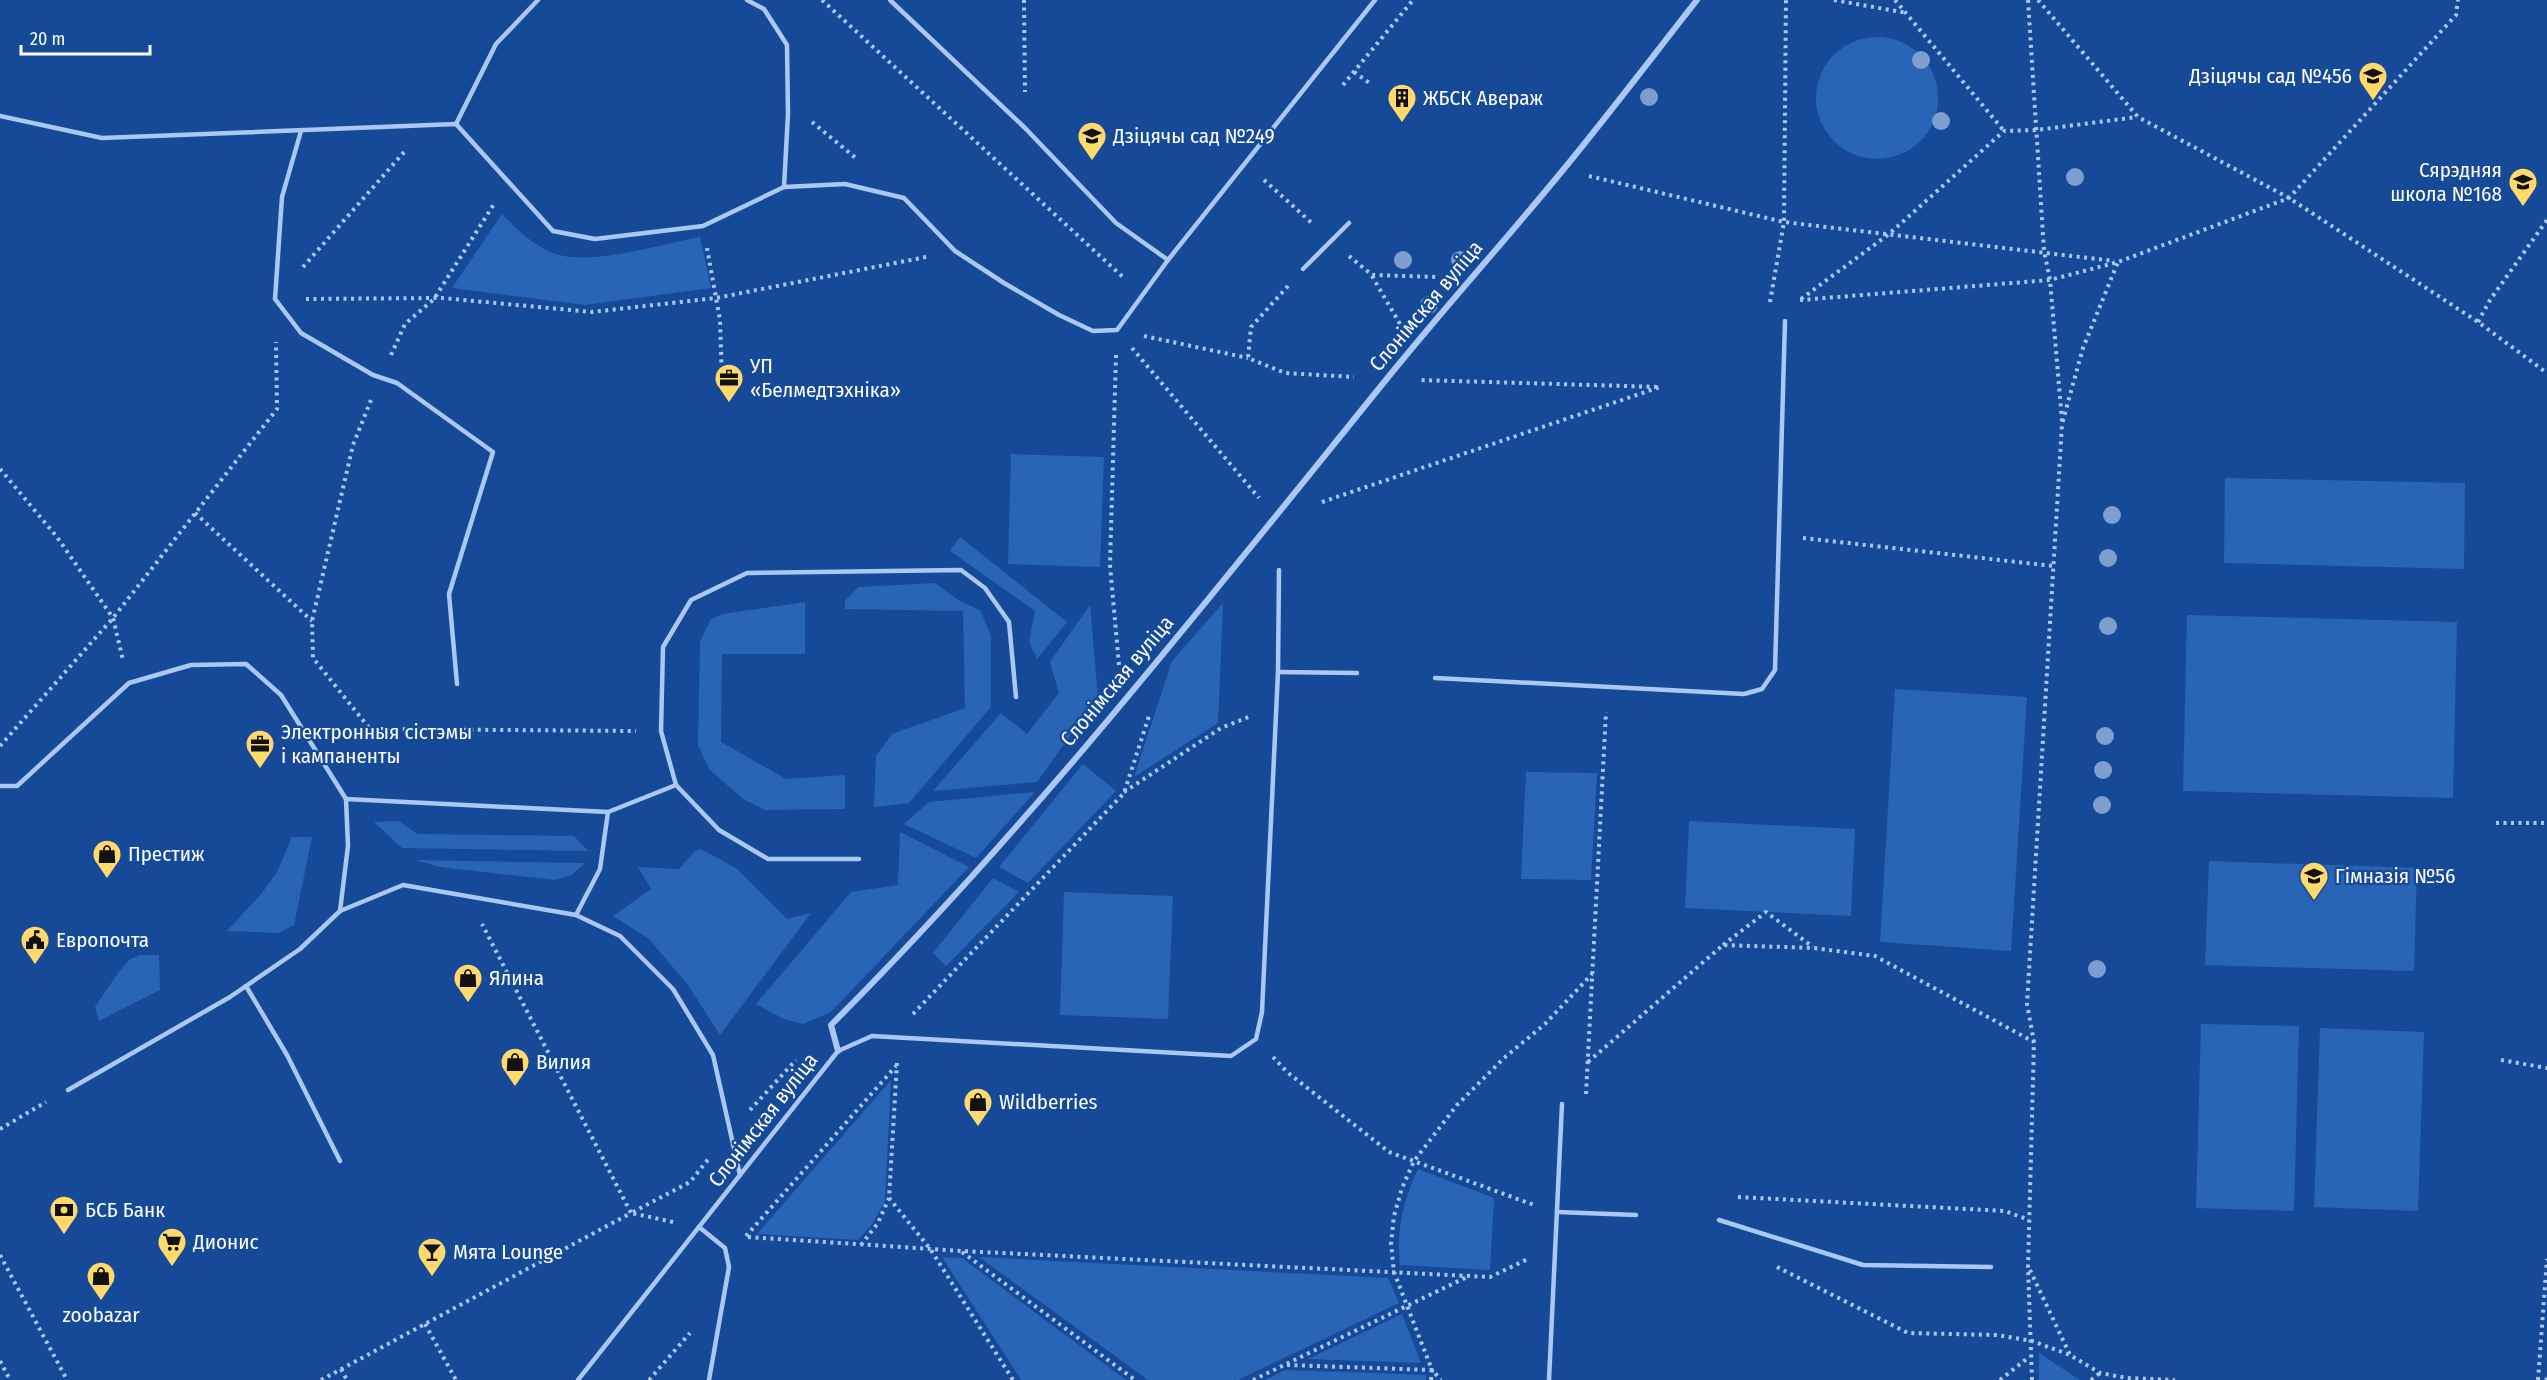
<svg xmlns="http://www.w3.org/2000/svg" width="2547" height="1380" font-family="'Fira Sans Condensed',sans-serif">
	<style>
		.green { fill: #2964b7 }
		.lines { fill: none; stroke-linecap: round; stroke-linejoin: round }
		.path { stroke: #aac8f2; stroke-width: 4; stroke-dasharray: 3 4.5; stroke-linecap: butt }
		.lane { stroke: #aac8f2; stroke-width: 4.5 }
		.street { stroke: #aac8f2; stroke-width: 6 }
		.tree { fill: #7d9ecf }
		.labels { text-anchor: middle; stroke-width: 4.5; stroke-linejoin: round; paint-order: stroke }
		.poi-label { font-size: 21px; fill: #fff; stroke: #164a99; text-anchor: start }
		.street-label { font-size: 21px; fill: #fff; stroke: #164a99 }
	</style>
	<rect width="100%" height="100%" fill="#164a99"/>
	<!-- green -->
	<g class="green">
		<circle cx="1877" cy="98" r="61"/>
		<path d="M 502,214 C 516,229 533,245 553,253 C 588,267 662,244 700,237 L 711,288 L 585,305 L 452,288 Z"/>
		<path d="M 1011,454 L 1104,457 L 1100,567 L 1008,564 Z"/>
		<path d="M 2225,478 L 2465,483 L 2464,569 L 2224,563 Z"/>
		<path d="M 960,537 L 1067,622 L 1037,659 L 1029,642 L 1035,611 L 950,551 Z"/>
		<path d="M 935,583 L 958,600 L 980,610 L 991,636 L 991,707 L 909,803 L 874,807 L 876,756 L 892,734 L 965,708 L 963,611 L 845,609 L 845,601 L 858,587 Z"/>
		<path d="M 805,602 L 805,654 L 722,654 L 721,742 L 786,779 L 845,775 L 845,809 L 765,810 L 743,799 L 709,769 L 698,745 L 700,642 L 710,620 L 722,614 Z"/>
		<path d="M 1223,603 L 1218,723 L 1134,777 L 1172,661 Z"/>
		<path d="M 1090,605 L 1098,697 L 1037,782 L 933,791 L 1001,713 L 1027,734 L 1059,693 L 1050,662 Z"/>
		<path d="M 2187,615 L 2457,622 L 2453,798 L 2183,791 Z"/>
		<path d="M 1895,689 L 2027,697 L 2011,951 L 1880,942 Z"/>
		<path d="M 1083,764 L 1116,791 L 1028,883 L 999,867 Z"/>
		<path d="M 1526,772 L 1597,773 L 1591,880 L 1521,879 Z"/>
		<path d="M 1035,792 L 976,858 L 904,824 L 929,802 Z"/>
		<path d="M 399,821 L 417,834 L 574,836 L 588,851 L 402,848 L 374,822 Z"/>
		<path d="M 1689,821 L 1855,829 L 1851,916 L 1685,908 Z"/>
		<path d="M 900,832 L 969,867 L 831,1012 L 803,1024 L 784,1019 L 756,1004 L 851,892 L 898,885 Z"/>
		<path d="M 292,837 L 312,837 L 294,925 L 279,933 L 227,931 L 262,893 L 277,872 Z"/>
		<path d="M 701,849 L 736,868 L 787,919 L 811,913 L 720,1035 L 688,985 L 649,939 L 613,916 L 651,889 L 638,867 L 679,869 L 695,851 Z"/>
		<path d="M 416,860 L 585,863 L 572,875 L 555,880 L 440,867 Z"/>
		<path d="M 2209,861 L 2417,868 L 2414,971 L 2205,965 Z"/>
		<path d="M 993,878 L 1019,892 L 946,966 L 933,953 Z"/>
		<path d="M 1064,892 L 1173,896 L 1168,1019 L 1060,1015 Z"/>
		<path d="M 139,955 L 159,955 L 160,990 L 99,1021 L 95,1007 L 118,973 L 129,960 Z"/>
		<path d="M 2201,1024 L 2299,1026 L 2294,1211 L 2196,1208 Z"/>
		<path d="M 2320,1028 L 2424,1032 L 2418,1211 L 2314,1207 Z"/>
		<path d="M 891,1080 L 885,1201 L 873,1223 L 858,1240 L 757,1234 Z"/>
		<path d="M 1418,1169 L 1494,1198 L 1490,1270 L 1400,1265 C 1396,1230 1403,1201 1418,1169 Z"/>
		<path d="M 942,1257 L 962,1258 L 1126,1380 L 1021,1380 Z"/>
		<path d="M 979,1257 L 1388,1278 L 1399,1303 L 1238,1380 L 1148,1380 Z"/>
		<path d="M 1402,1314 L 1421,1363 L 1308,1359 Z"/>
		<path d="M 2039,1353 L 2080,1380 L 2039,1380 Z"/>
		<path d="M 1285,1370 L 1426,1375 L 1426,1380 L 1265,1380 Z"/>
	</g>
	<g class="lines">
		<!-- path -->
		<g class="path">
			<path d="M 822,0 L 1125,279"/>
			<path d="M 1024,0 L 1025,92"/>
			<path d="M 1834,0 L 1907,13"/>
			<path d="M 1895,0 L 2004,131"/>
			<path d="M 2028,0 L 2044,251 L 2050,280 L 2062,421"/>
			<path d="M 2038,0 L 2138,117 L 2289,198 L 2478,322 L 2547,373"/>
			<path d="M 1354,72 L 1371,84"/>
			<path d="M 1343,85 L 1413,0"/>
			<path d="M 812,122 L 857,159"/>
			<path d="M 1589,176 L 1784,222 L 2114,261"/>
			<path d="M 1264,180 L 1314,225"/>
			<path d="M 707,248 L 720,320 L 722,381"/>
			<path d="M 1349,256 L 1372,275 L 1439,277"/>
			<path d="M 303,267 L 405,151"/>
			<path d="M 1372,276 L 1400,324"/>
			<path d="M 1288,286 L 1251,327 L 1248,358 L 1285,373 L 1354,377"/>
			<path d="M 306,299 L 442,298 L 592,312 L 716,298 L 926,257"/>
			<path d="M 1801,299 L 1889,234 L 2004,131 L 2037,130 L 2137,117"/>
			<path d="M 1800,300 L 2050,280 L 2118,262 L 2289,198 L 2456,15 L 2458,0"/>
			<path d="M 1770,302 L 1784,222 L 1786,0"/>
			<path d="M 2478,322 L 2490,300 L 2547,220"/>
			<path d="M 1144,336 L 1248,358"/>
			<path d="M 1132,348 L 1259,498"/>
			<path d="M 391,355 L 405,324 L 434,299 L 494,204"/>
			<path d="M 1116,355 L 1110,565 L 1119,665"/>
			<path d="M 371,400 L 353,445 L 312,621 L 313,658 L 370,729 L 636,731"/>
			<path d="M 0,469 L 57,537 L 113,618 L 123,660"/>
			<path d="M 1322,502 L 1660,387 L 1419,380"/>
			<path d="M 195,513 L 312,621"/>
			<path d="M 1803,538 L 2053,566"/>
			<path d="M 0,746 L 113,618 L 277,409 L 276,342"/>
			<path d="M 1124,792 L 1221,728 L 1251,716"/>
			<path d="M 2496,823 L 2547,823"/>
			<path d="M 1723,945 L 1766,912 L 1813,947"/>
			<path d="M 913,1014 L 1124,793 L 1150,713"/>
			<path d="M 1273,1057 L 1287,1072 L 1389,1152 L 1534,1205"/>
			<path d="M 2501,1060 L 2547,1068"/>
			<path d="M 1588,1062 L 1723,945 L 1814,948 L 1875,956 L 2034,1042"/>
			<path d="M 897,1063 L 889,1198 L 931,1250 L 1013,1380"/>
			<path d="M 1586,1094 L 1606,712"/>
			<path d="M 750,1110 L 796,1060"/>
			<path d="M 0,1129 L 46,1102"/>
			<path d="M 1738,1197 L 2005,1211 L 2029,1220"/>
			<path d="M 673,1222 L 631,1213 L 690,1182 L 710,1157"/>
			<path d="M 746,1236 L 896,1066"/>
			<path d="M 748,1237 L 962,1251 L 1490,1277 L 1530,1258"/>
			<path d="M 861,1245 L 878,1223 L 889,1198"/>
			<path d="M 962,1252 L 1135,1380"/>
			<path d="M 0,1255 L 67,1380"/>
			<path d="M 1777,1267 L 1908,1333 L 1997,1335 L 2032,1341 L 2070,1355 L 2100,1373 L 2127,1378 L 2175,1380"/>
			<path d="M 2030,1270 L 2070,1355"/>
			<path d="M 425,1324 L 456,1380"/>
			<path d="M 0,1361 L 10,1380"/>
			<path d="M 1287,1365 L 1432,1370 L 1441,1380"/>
			<path d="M 341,1369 L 347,1380"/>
			<path d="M 321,1380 L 631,1213 L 482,924"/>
			<path d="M 649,1380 L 690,1333"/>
			<path d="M 1253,1380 L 1469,1276"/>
			<path d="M 1431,1380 L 1432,1370 L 1394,1272 L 1391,1244 L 1394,1216 L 1402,1188 L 1414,1161 L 1457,1105 L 1504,1058 L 1545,1024 L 1592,974"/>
			<path d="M 2000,1380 L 2029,1357"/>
			<path d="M 2032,1380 L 2028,1267 L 2034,1042 L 2027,1004 L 2062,424 L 2083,348 L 2118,262"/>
			<path d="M 2091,1380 L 2100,1373"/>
			<path d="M 2538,1380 L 2547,1259"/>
			<path d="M 2546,1380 L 2547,1378"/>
		</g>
		<!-- lane -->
		<g class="lane">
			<path d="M 890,0 L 1025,128 L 1116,223 L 1168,260"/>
			<path d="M 0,116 L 102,138 L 456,124"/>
			<path d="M 456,124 L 553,231 L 595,239 L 703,226 L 784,187 L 788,114 L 787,45 L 764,9 L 747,0"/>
			<path d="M 456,124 L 496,44 L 538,0"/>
			<path d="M 301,131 L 282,197 L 275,299 L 301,333 L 373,375 L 397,383 L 493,452 L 449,594 L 457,684"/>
			<path d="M 784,187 L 845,184 L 904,198 L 955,251 L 1004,283 L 1059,315 L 1093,331 L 1117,330 L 1168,260 L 1375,0"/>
			<path d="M 1303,269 L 1349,223"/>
			<path d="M 1278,672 L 1357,673"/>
			<path d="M 1435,678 L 1744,694 L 1762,689 L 1775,670 L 1785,321"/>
			<path d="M 0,786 L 17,786 L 129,683 L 191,665 L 246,664 L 281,695 L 346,799 L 348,846 L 340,911 L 300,949 L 230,997 L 68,1090"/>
			<path d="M 346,799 L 608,812"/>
			<path d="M 859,859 L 768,859 L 719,830 L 676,785 L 661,731 L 663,647 L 691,600 L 747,573 L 961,570 L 985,588 L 1009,622 L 1016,697"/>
			<path d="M 340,911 L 403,885 L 576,915 L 620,936 L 673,989 L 713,1055 L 740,1175"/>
			<path d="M 576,915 L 600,869 L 608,812 L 676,785"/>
			<path d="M 246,986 L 287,1055 L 340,1161"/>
			<path d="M 1557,1212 L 1636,1215"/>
			<path d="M 1719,1220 L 1863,1265 L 1991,1267"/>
			<path d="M 699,1227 L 725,1248 L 729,1267 L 709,1380"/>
			<path d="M 578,1380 L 838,1051 L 872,1036 L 1231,1056 L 1256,1039 L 1262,1012 L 1278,672 L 1279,570"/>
			<path d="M 1549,1380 L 1562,1104"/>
		</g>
		<!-- street -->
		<path class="street" d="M 838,1051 L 831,1025 C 1031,825 1207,601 1385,381 C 1443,309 1505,241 1563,170 C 1609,114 1653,56 1697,0"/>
	</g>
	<!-- trees -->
	<g class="tree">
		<circle cx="1921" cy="60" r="9"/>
		<circle cx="1649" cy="97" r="9"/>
		<circle cx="1941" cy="121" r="9"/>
		<circle cx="2075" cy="177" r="9"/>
		<circle cx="1403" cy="260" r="9"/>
		<circle cx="1460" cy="260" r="9"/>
		<circle cx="1429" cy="305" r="9"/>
		<circle cx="2112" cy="515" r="9"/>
		<circle cx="2108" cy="558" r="9"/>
		<circle cx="2108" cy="626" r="9"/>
		<circle cx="2105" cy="736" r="9"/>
		<circle cx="2103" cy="770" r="9"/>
		<circle cx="2102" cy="805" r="9"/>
		<circle cx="2097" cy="969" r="9"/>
	</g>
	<!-- icons -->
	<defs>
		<g id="school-pin" transform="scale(1.5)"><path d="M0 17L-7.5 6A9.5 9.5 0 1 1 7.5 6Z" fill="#ffda6b" stroke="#164a99"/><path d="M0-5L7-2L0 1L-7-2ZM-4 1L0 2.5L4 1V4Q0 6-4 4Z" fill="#111"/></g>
		<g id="building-pin" transform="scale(1.5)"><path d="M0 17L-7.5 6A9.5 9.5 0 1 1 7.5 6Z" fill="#ffda6b" stroke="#164a99"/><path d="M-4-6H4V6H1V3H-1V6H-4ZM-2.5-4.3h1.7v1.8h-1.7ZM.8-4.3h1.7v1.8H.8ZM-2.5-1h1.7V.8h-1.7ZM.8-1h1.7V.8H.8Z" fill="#111"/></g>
		<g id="office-pin" transform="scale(1.5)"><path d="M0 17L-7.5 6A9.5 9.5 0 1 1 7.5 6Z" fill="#ffda6b" stroke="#164a99"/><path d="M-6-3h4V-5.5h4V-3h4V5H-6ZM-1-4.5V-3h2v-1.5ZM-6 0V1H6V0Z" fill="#111"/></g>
		<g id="shop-pin" transform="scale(1.5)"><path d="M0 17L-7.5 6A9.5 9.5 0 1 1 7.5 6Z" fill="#ffda6b" stroke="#164a99"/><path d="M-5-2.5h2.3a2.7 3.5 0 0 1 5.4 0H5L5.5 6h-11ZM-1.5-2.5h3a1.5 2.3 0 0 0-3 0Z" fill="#111"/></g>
		<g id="civic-pin" transform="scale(1.5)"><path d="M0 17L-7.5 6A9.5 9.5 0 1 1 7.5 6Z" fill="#ffda6b" stroke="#164a99"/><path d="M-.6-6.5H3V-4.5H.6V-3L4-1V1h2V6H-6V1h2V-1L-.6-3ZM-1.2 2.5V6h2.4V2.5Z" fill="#111"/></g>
		<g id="bank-pin" transform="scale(1.5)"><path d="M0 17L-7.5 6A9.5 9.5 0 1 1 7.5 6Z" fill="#ffda6b" stroke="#164a99"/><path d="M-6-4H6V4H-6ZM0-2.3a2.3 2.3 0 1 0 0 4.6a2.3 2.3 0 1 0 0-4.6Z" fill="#111"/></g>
		<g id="supermarket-pin" transform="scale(1.5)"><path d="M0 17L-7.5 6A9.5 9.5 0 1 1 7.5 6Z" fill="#ffda6b" stroke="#164a99"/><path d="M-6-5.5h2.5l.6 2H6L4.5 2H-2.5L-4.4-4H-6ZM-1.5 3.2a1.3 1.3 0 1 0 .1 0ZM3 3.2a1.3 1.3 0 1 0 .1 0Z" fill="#111"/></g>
		<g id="bar-pin" transform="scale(1.5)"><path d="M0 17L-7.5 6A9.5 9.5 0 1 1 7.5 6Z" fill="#ffda6b" stroke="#164a99"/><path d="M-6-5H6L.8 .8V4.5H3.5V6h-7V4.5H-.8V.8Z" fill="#111"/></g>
	</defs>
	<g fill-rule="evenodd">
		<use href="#school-pin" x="2373" y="76"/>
		<use href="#building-pin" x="1402" y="98"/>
		<use href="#school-pin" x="1092" y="136"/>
		<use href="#school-pin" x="2523" y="182"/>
		<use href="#office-pin" x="729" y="378"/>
		<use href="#office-pin" x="260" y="744"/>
		<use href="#shop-pin" x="107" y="854"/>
		<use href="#school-pin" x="2314" y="876"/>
		<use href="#civic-pin" x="35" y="940"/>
		<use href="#shop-pin" x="468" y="978"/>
		<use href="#shop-pin" x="515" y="1062"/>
		<use href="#shop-pin" x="978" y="1102"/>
		<use href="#bank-pin" x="64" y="1210"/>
		<use href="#supermarket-pin" x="172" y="1242"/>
		<use href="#bar-pin" x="432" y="1252"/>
		<use href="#shop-pin" x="101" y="1276"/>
	</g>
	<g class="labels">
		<!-- poi labels -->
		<g class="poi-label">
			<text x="2352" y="83" text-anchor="end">Дзіцячы сад №456</text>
			<text x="1423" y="105">ЖБСК Авераж</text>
			<text x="1113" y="143">Дзіцячы сад №249</text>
			<text x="2502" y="177" text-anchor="end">Сярэдняя<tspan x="2502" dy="24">школа №168</tspan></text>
			<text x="750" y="373">УП<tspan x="750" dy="24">«Белмедтэхніка»</tspan></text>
			<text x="281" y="739">Электронныя сістэмы<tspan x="281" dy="24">і кампаненты</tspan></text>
			<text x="128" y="861">Престиж</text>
			<text x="2335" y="883">Гімназія №56</text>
			<text x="56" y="947">Европочта</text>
			<text x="489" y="985">Ялина</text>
			<text x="536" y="1069">Вилия</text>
			<text x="999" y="1109">Wildberries</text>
			<text x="85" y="1217">БСБ Банк</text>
			<text x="193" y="1249">Дионис</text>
			<text x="453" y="1259">Мята Lounge</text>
			<text x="101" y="1322" text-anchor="middle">zoobazar</text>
		</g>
		<!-- street labels -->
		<g class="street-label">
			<text transform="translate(1426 306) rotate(-50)" y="7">Слонімская вуліца</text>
			<text transform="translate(1117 681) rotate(-50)" y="7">Слонімская вуліца</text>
			<text transform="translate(763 1120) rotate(-52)" y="7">Слонімская вуліца</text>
		</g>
	</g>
	<!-- scale -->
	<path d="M21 45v9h129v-9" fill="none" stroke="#ffffff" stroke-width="3"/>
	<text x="30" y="45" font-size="18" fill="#ffffff" stroke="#164a99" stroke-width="4.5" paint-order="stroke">20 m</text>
</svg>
